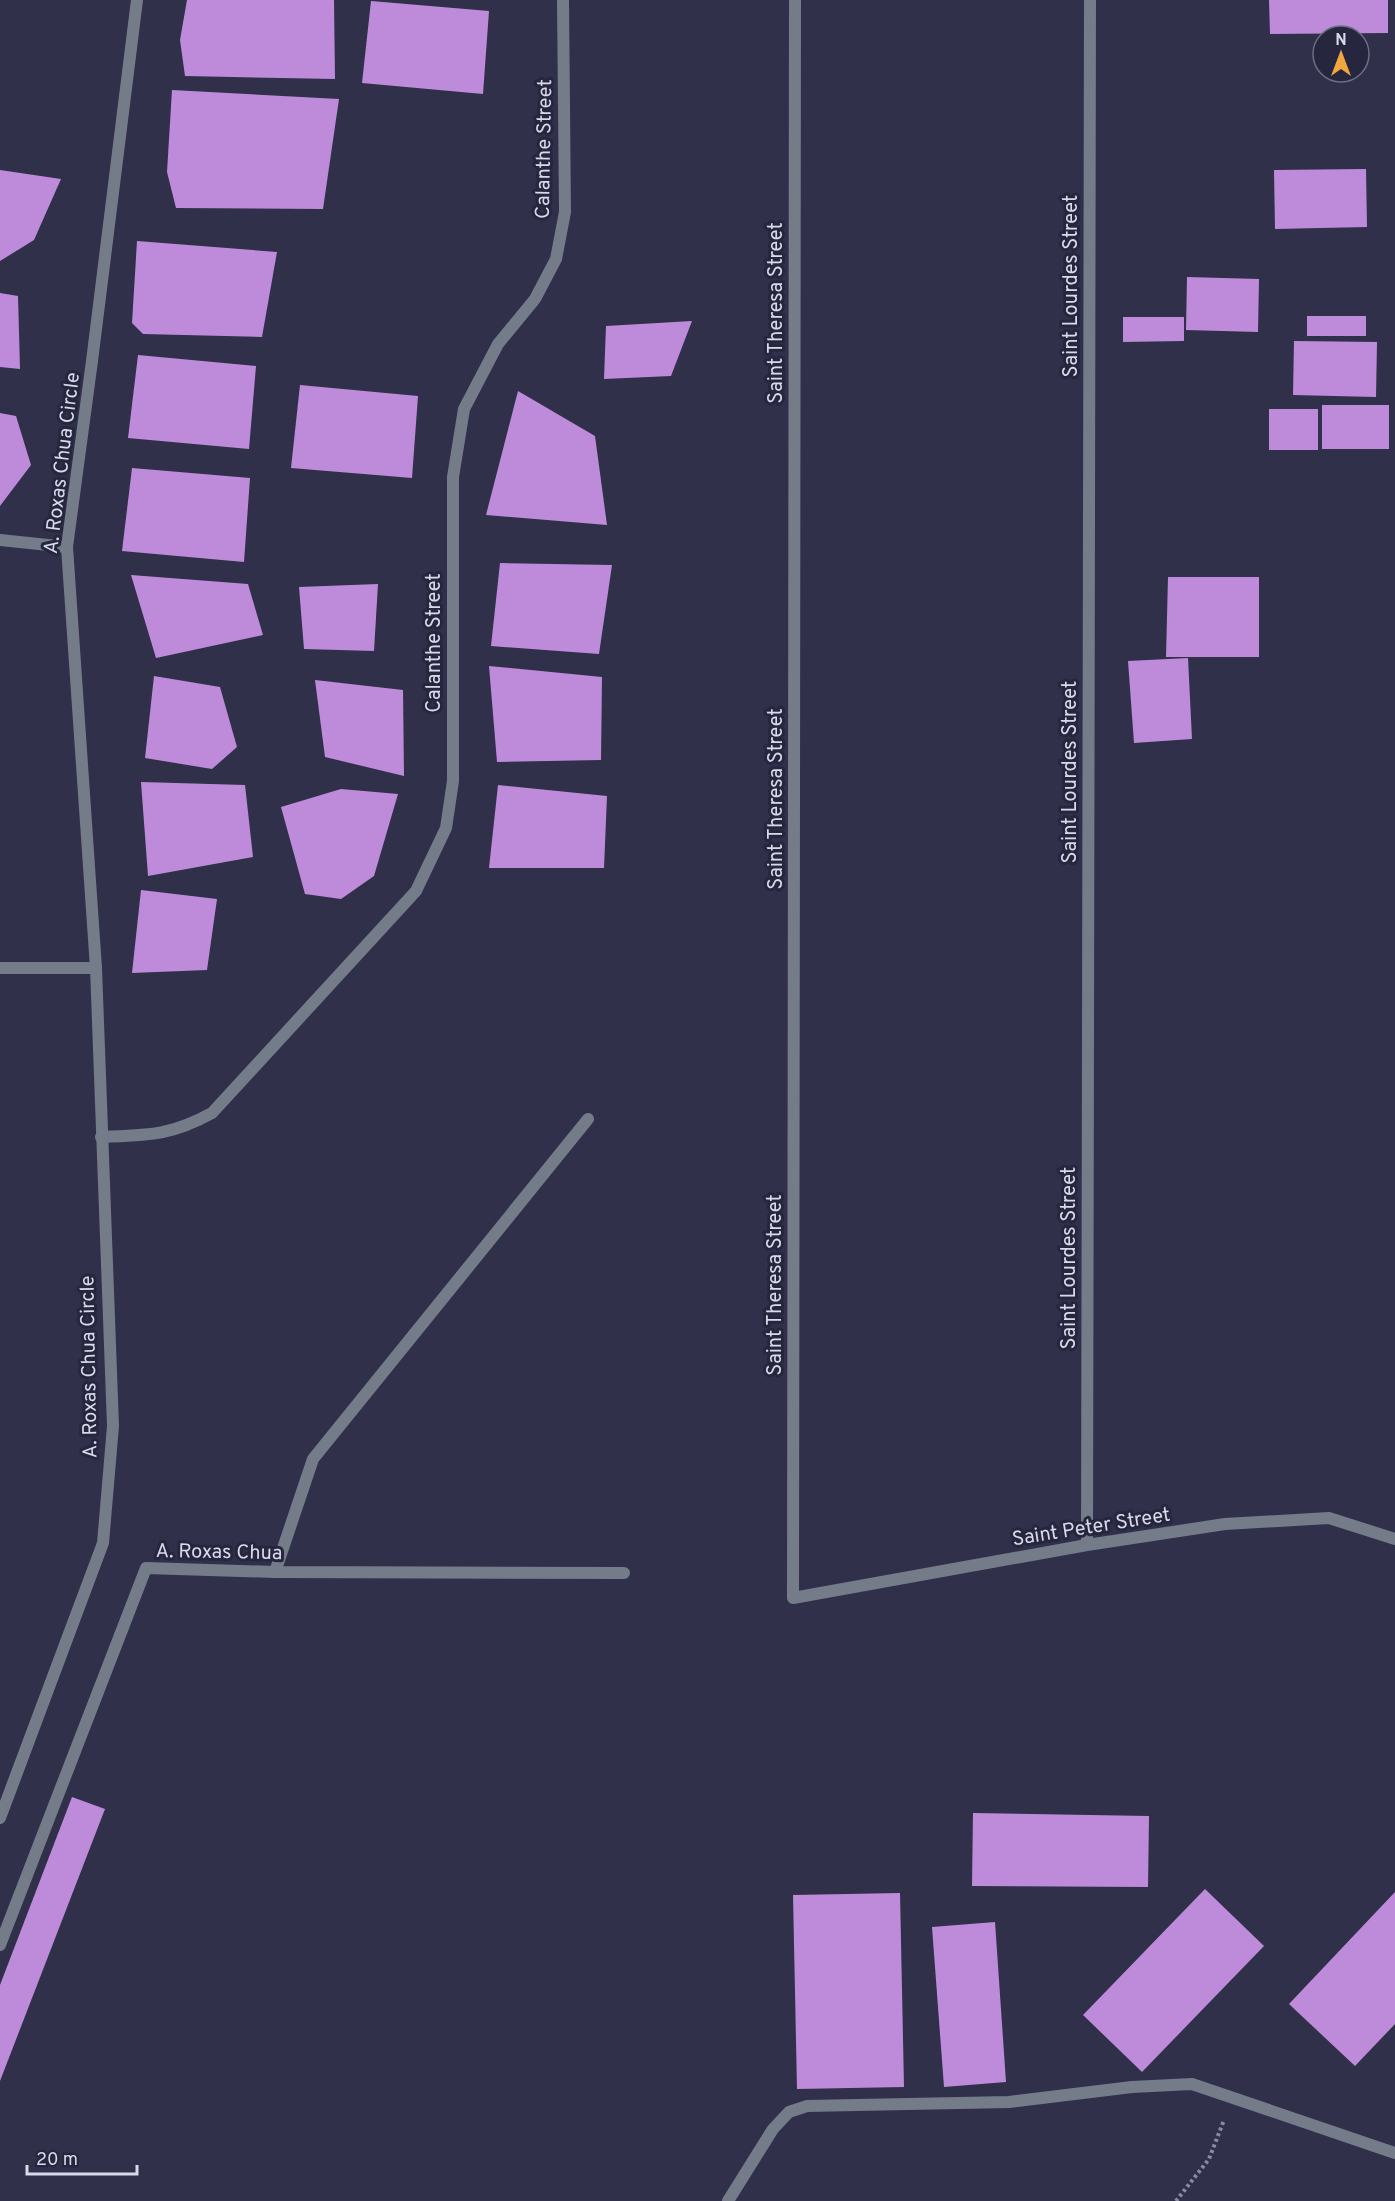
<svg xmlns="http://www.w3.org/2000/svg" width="1395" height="2201" font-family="Overpass,sans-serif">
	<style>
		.building { fill: #be8bda }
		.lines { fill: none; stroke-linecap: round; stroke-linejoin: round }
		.path { stroke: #8a8aa0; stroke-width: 4; stroke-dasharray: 3 3; stroke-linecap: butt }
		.lane { stroke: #737c88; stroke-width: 12 }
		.street { stroke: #737c88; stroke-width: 12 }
		.labels { text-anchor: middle; stroke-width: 6; stroke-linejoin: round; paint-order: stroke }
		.street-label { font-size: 20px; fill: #d8d9ea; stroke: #26263f }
	</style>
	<rect width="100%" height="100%" fill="#30304a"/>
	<!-- building -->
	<g class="building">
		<path d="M 187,0 L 334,0 L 335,79 L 185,76 L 180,40 Z"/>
		<path d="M 1269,0 L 1388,0 L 1388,33 L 1270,34 Z"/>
		<path d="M 371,1 L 489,11 L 483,94 L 362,83 Z"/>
		<path d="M 172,90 L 339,99 L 323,209 L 176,208 L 167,172 Z"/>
		<path d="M 1366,169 L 1367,227 L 1275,229 L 1274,170 Z"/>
		<path d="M 0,170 L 61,179 L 34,240 L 0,261 Z"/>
		<path d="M 137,241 L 277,252 L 262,337 L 143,334 L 132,323 Z"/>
		<path d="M 1187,277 L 1259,279 L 1258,332 L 1186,330 Z"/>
		<path d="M 0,293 L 18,296 L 20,369 L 0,367 Z"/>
		<rect x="1307" y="316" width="59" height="20"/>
		<path d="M 1123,317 L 1184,317 L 1184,341 L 1123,342 Z"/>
		<path d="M 692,321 L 671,376 L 604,379 L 606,326 Z"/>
		<path d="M 1294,341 L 1377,342 L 1376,397 L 1293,395 Z"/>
		<path d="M 138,355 L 256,366 L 249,449 L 128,438 Z"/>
		<path d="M 300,385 L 418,396 L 412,478 L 291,468 Z"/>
		<path d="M 518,391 L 595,436 L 607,525 L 486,515 Z"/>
		<rect x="1322" y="405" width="67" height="44"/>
		<rect x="1269" y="409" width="49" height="41"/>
		<path d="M 0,413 L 16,416 L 31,465 L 0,506 Z"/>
		<path d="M 132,468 L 250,478 L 244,562 L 122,551 Z"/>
		<path d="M 500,563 L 612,565 L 599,654 L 491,646 Z"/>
		<path d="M 131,575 L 248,584 L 263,635 L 156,658 Z"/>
		<path d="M 1168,577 L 1259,577 L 1259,657 L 1166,657 Z"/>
		<path d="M 378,584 L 374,651 L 304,649 L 299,587 Z"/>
		<path d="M 1188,658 L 1192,739 L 1134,743 L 1128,661 Z"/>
		<path d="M 489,666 L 602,677 L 601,760 L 497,762 Z"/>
		<path d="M 154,676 L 220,687 L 237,747 L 212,769 L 145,758 Z"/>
		<path d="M 315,680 L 403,690 L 404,776 L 325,757 Z"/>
		<path d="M 141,782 L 245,785 L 253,857 L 148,876 Z"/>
		<path d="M 498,785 L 607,796 L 604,868 L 489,868 Z"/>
		<path d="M 341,789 L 398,794 L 374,876 L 341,899 L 305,894 L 281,807 Z"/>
		<path d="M 141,890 L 217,899 L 207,970 L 132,973 Z"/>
		<path d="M 72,1797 L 105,1809 L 0,2081 L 0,1985 Z"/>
		<path d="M 973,1813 L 1149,1816 L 1148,1887 L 972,1886 Z"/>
		<path d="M 1205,1889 L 1264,1946 L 1142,2072 L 1083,2015 Z"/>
		<path d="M 1395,1892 L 1395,2024 L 1355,2066 L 1289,2004 Z"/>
		<path d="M 900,1893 L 904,2087 L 797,2089 L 793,1895 Z"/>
		<path d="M 995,1922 L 1006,2082 L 944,2087 L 932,1927 Z"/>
	</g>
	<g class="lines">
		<!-- path -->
		<path class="path" d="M 1176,2201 L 1209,2159 L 1224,2120"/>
		<!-- lane -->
		<path class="lane" d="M 728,2201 L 773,2129 L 789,2112 L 807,2106 L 1009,2102 L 1132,2087 L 1192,2084 L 1395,2153"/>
		<!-- street -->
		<g class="street">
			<path d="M 795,0 L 793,1598 L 1087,1545 L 1225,1524 L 1329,1518 L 1395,1539"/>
			<path d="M 0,540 L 67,547"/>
			<path d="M 0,968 L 96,968"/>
			<path d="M 101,1137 C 148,1135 170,1136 212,1113 L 416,891 L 446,828 L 453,781 L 453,477 L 464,409 L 498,344 L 535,299 L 556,259 L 565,212 L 563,0"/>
			<path d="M 1087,1545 L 1090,0"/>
			<path d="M 275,1572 L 313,1459 L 588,1119"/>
			<path d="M 0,1818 L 103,1543 L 113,1426 L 96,968 L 67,547 L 92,361 L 137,0"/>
			<path d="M 0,1945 L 146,1568 L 275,1572 L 624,1573"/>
		</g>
	</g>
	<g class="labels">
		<!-- street labels -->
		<g class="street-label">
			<text transform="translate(543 149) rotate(-89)" y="7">Calanthe Street</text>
			<text transform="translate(1070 286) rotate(-90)" y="7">Saint Lourdes Street</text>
			<text transform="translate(775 313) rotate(-90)" y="7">Saint Theresa Street</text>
			<text transform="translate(61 463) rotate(-83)" y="7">A. Roxas Chua Circle</text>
			<text transform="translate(433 643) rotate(-90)" y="7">Calanthe Street</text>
			<text transform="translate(1069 772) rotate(-90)" y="7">Saint Lourdes Street</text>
			<text transform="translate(775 799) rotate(-90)" y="7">Saint Theresa Street</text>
			<text transform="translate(1068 1258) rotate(-90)" y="7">Saint Lourdes Street</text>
			<text transform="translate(774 1285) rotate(-90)" y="7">Saint Theresa Street</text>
			<text transform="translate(88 1367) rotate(-91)" y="7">A. Roxas Chua Circle</text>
			<text transform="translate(1091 1526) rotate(-9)" y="7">Saint Peter Street</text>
			<text transform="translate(219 1551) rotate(1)" y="7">A. Roxas Chua</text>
		</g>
	</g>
	<!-- north arrow -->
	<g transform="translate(1341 54)"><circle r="28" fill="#26263f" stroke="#6d6e83" stroke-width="1.5"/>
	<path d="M0-4.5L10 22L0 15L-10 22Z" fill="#f1a63f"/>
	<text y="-9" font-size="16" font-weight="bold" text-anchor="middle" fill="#d8d9ea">N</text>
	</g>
	<!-- scale -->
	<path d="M27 2165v9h110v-9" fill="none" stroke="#d8d9ea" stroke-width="3"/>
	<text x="36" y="2165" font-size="18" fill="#d8d9ea" stroke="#26263f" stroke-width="4.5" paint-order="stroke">20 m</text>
</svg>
